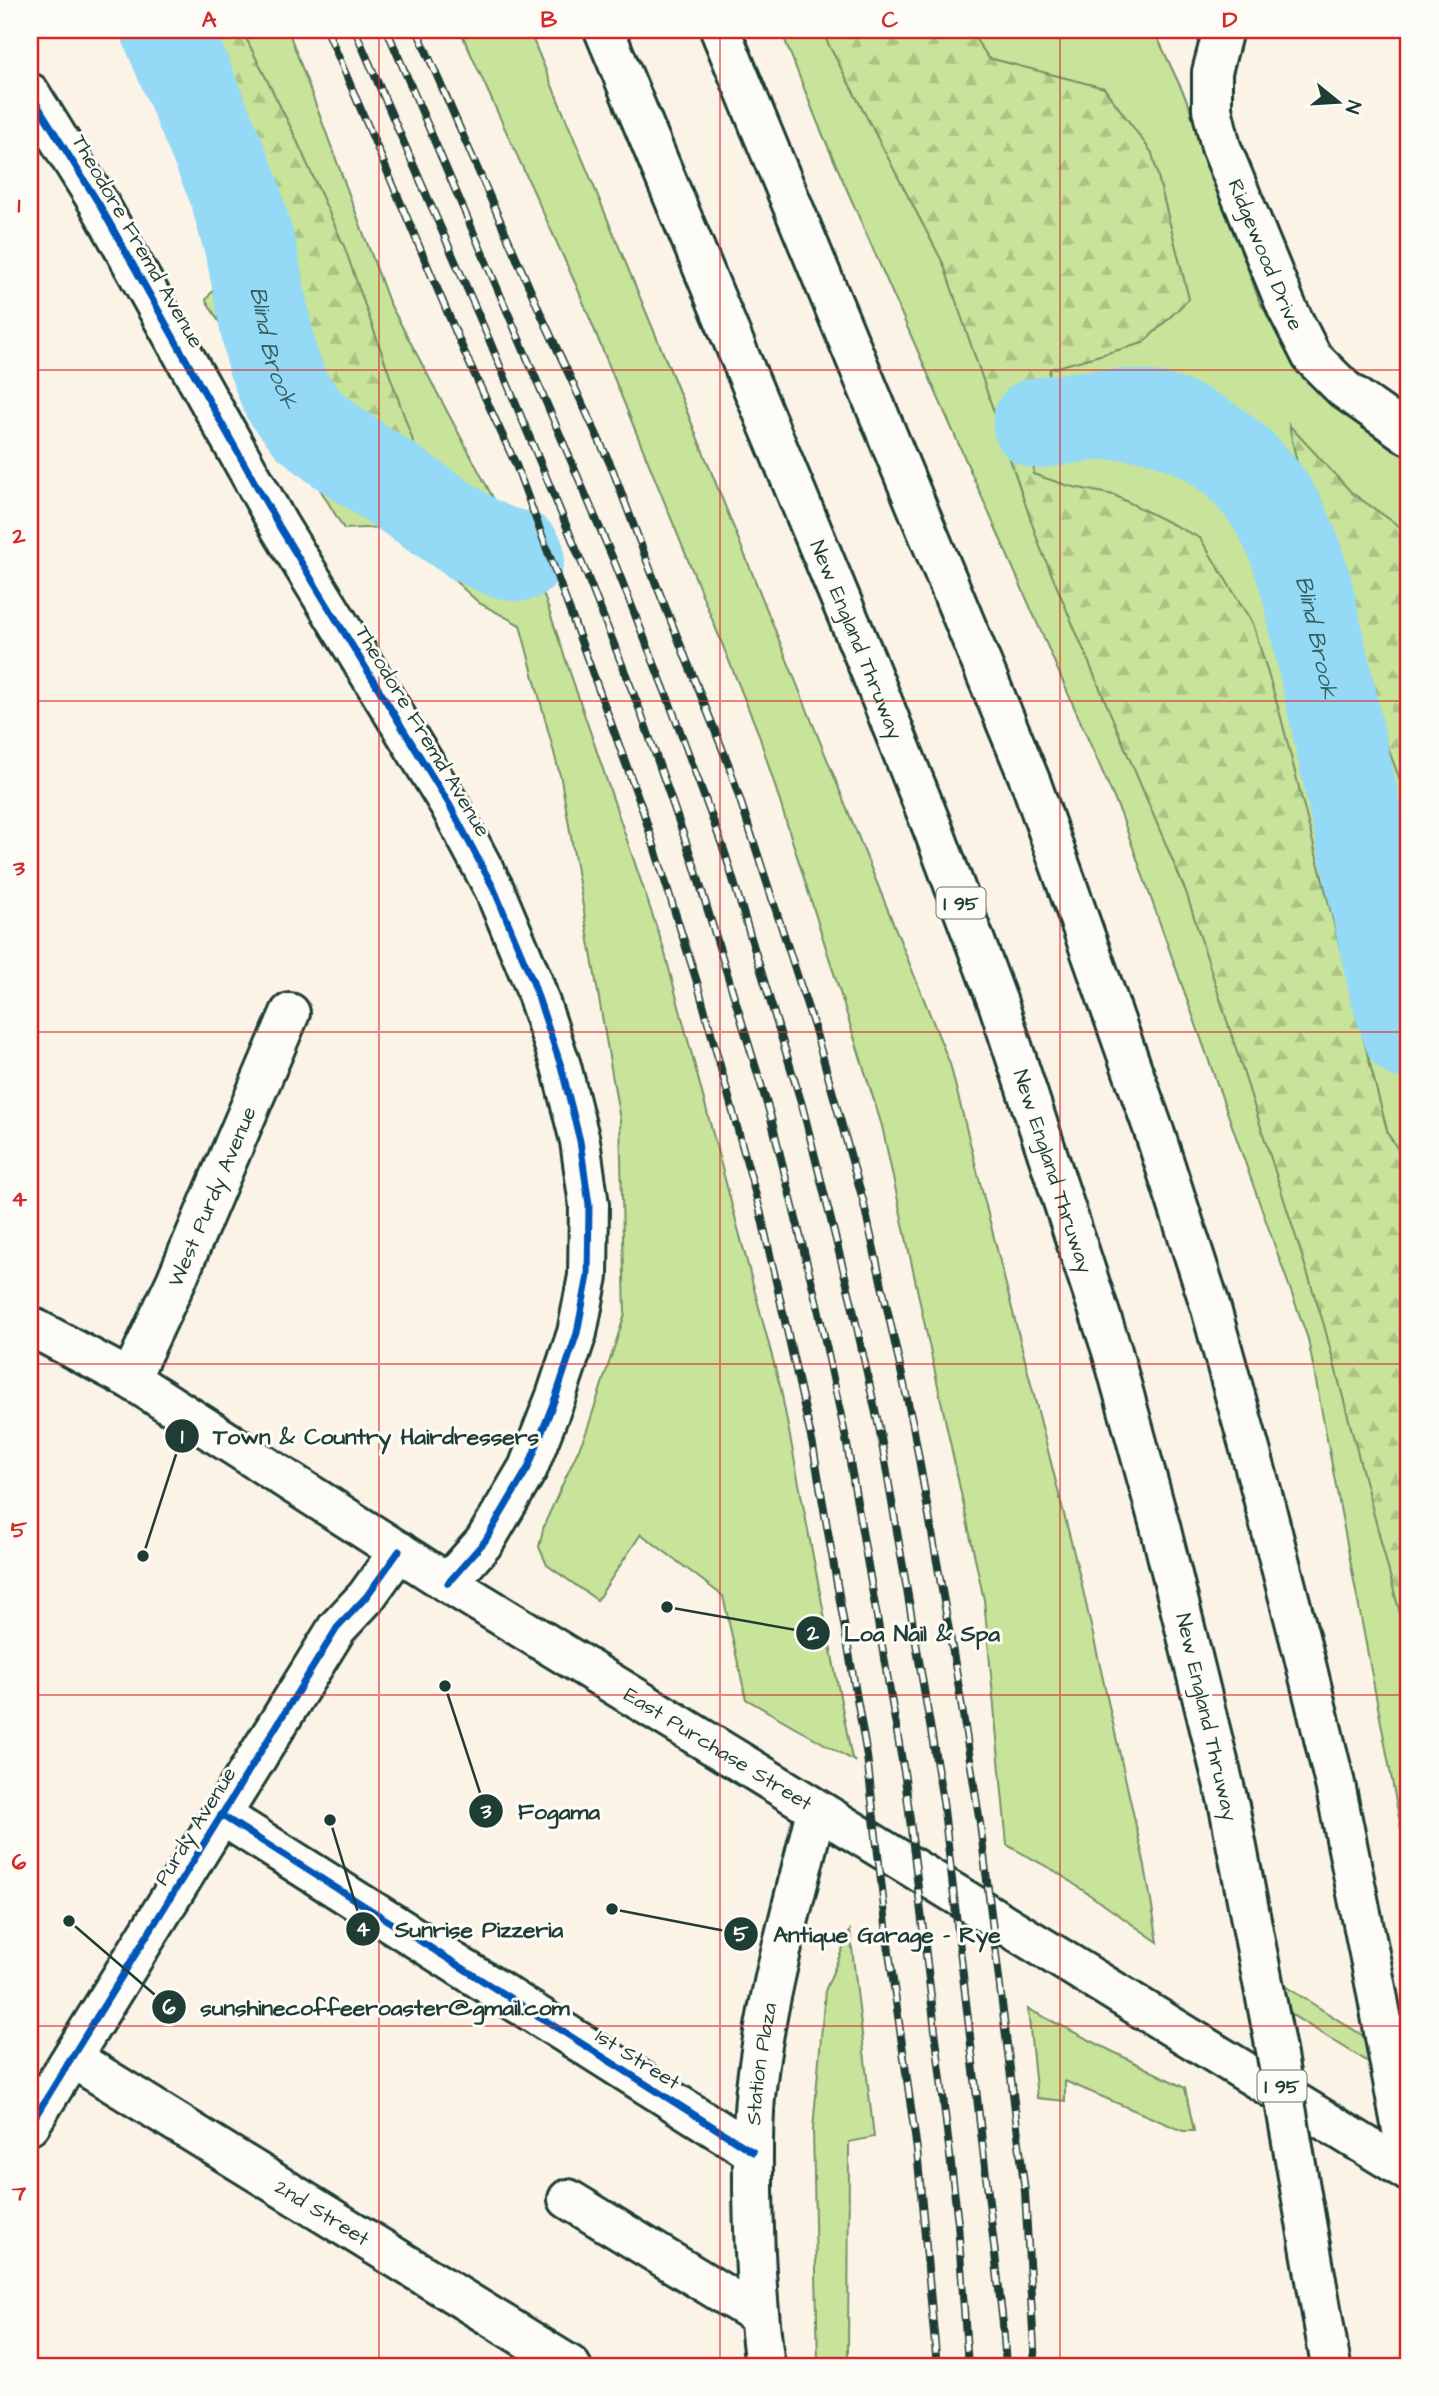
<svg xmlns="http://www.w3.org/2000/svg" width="1439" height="2396" font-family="'Architects Daughter',sans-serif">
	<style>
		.grass { fill: #c8e39a; stroke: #749067; stroke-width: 2 }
		.forest { fill: url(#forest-firs); stroke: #749067; stroke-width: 2 }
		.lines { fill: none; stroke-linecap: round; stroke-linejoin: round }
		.river { stroke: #94d9f6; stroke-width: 91 }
		.street-casing { stroke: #1f3d34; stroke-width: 44 }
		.secondary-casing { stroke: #1f3d34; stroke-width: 44 }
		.highway-casing { stroke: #1f3d34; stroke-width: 44 }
		.street { stroke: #fdfcf7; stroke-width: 38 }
		.secondary { stroke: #fdfcf7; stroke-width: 38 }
		.highway { stroke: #fdfcf7; stroke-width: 38 }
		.rail-casing { stroke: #1f3d34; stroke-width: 8 }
		.rail { stroke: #fdfcf7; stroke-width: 5; stroke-dasharray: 16; stroke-linecap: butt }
		.highway-bridge-casing { stroke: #1f3d34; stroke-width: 44; stroke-linecap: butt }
		.highway-bridge { stroke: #fdfcf7; stroke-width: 38 }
		.cycleway-casing { stroke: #fdfcf7; stroke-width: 11 }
		.cycleway { stroke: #0057b8; stroke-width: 7 }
		.grid { fill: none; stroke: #d62828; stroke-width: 2; stroke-opacity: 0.55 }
		.labels { text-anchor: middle; stroke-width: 6; stroke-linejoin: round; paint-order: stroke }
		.shield { fill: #fdfcf7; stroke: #62766e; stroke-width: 2 }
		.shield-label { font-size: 19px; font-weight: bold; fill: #1f3d34 }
		.street-label { font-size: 21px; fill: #1f3d34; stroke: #fdfcf7 }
		.water-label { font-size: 23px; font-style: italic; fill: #365c5b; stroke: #fdfcf7 }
		.leader { fill: none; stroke: #1f3d34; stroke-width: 2.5 }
		.callout-dot { fill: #1f3d34; stroke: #fdfcf7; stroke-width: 2.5 }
		.mark-label { font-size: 21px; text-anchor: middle; font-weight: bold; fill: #fff }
		.callout-label { font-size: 23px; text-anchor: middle; font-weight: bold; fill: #1f3d34; stroke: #fdfcf7; stroke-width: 6; stroke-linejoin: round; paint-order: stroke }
		.neatline { fill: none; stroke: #d62828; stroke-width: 2.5 }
		.grid-label { font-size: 23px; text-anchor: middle; font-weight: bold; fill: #d62828 }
	</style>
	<defs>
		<pattern id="forest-firs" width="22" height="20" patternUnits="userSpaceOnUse" patternTransform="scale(1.75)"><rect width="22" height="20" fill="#c8e39a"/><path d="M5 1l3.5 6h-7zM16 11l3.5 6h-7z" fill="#abc485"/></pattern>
	</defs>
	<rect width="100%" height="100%" fill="#fcf3e7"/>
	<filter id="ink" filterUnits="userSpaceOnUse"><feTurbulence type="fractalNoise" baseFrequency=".0143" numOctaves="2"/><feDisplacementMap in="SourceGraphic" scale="14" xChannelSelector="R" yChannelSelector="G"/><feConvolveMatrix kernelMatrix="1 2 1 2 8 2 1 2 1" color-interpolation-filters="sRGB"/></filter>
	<g filter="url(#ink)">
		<!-- grass -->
		<g class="grass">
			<path d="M 134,30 L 288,30 L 389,302 L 542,590 L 663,946 L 781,1390 L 852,1759 L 856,1762 L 746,1699 L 723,1596 L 641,1534 L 597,1600 L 547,1565 L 539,1547 L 544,1525 L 586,1433 L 625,1314 L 620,1120 L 561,779 L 520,625 L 479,603 L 416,545 L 387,527 L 344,529 L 206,300 L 232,263 L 235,249 Z"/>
			<path d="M 460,30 L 529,30 L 671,372 L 950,1064 L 1080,1577 L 1145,1866 L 1158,1942 L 1055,1871 L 1007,1845 L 984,1600 L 882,1126 L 758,732 L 577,287 Z"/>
			<path d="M 781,30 L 1154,30 L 1188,103 L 1260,303 L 1323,398 L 1409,456 L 1409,1870 L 1308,1339 L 1121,814 L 819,126 Z"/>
			<path d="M 850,1931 L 874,2137 L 849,2142 L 848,2366 L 818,2366 L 813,2129 L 825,1991 Z"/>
			<path d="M 1277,1981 L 1409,2065 L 1409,2087 L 1284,2010 Z"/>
			<path d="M 1028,2009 L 1185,2088 L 1194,2131 L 1183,2131 L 1065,2081 L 1065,2101 L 1037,2098 Z"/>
		</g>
		<!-- forest -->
		<g class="forest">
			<path d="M 146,30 L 242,30 L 293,132 L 344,246 L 413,441 L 412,463 L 372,507 L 348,498 L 246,337 L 242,303 L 246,276 L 234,221 Z"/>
			<path d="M 821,30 L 969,30 L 989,58 L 1104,88 L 1152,153 L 1189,299 L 1143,343 L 1050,369 L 1033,474 L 1069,486 L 1114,495 L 1200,538 L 1253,624 L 1279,710 L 1388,1134 L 1409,1166 L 1409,1648 L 1324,1325 L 1186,892 L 1040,547 L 943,263 Z"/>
			<path d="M 1289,425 L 1352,493 L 1409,533 L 1409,804 L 1377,719 L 1306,506 Z"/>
		</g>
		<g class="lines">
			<!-- river -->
			<g class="river">
				<path id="s1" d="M 167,30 L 234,190 L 252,255 L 272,359 L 286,395 L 309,424 L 336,446 L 475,540 L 501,552 L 519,556"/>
				<path id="s2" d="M 1038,423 C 1073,418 1115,410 1150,417 C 1214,430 1265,479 1290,538 C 1297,554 1302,572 1307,589 L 1396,995 L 1409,1034"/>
			</g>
			<!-- street casing -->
			<g class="street-casing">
				<g id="street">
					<path id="s3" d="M 1223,30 L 1212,72 L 1212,109 L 1221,147 L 1287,308 L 1312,357 L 1344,389 L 1409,435"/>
					<path id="s4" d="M 130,1379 L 176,1281 L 290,1013"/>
					<path d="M 221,1815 L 753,2152"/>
					<path id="s5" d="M 72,2058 L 571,2366"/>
					<path d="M 568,2199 L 758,2315"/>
					<path id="s6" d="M 765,2366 C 757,2308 754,2250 753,2191 C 753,2154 752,2116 757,2080 C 768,1989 795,1899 816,1810"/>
				</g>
			</g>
			<!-- secondary casing -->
			<g class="secondary-casing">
				<g id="secondary">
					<path d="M 30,93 L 99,204 L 279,526 L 449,804 L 494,889 L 533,982 L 561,1066 L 580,1141 L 589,1205 L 588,1276 L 577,1333 L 556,1396 L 528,1468 L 485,1541 L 448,1583"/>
					<path id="s7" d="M 30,1326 L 130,1379 L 448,1583 L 1409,2172"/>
					<path d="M 30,2125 L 337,1628 L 366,1597 L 399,1551"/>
				</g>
			</g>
			<!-- highway casing -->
			<g class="highway-casing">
				<g id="highway">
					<path id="s8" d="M 604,30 L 865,658 L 933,829 L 998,1003 L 1112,1351 L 1160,1526 L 1229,1806"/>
					<path d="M 720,30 L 1031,783 L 1154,1131 L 1210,1305 L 1259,1482 L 1303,1652 L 1335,1784 L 1376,1988 L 1409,2168"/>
				</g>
			</g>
			<!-- street -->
			<use href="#street" class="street"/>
			<!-- secondary -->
			<use href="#secondary" class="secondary"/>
			<!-- highway -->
			<use href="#highway" class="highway"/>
			<!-- rail casing -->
			<g class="rail-casing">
				<g id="rail">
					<path d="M 327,30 L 463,349 L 516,465 L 611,723 L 642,808 L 697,982 L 760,1210 L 813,1446 L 867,1756 L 889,1952 L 917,2150 L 937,2366"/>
					<path d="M 355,30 L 488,337 L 586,573 L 641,713 L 694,865 L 770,1114 L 818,1308 L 846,1439 L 905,1778 L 958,2223 L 968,2366"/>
					<path d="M 387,30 L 616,566 L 670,704 L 725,853 L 802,1105 L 851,1300 L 880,1432 L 943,1801 L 1003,2324 L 1006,2366"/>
					<path d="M 417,30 L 540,312 L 612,468 L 650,569 L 728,763 L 815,1030 L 863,1200 L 913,1425 L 956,1670 L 980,1823 L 1025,2192 L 1035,2366"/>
				</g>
			</g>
			<!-- rail -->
			<use href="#rail" class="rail"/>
			<!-- highway-bridge casing -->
			<g class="highway-bridge-casing">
				<path id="highway-bridge" d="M 1229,1806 L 1276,2050 L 1331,2366"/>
			</g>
			<!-- highway-bridge -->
			<use href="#highway-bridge" class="highway-bridge"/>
			<!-- cycleway casing -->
			<g class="cycleway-casing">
				<g id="cycleway">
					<path d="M 30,93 L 99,204 L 279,526 L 449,804 L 494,889 L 533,982 L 561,1066 L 580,1141 L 589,1205 L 588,1276 L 577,1333 L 556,1396 L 528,1468 L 485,1541 L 448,1583"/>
					<path d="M 221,1815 L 753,2152"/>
					<path d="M 30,2125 L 337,1628 L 366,1597 L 399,1551"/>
				</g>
			</g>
			<!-- cycleway -->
			<use href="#cycleway" class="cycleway"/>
		</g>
	</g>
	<!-- grid -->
	<path class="grid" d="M 379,30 L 379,2366M 720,30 L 720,2366M 1060,30 L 1060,2366M 30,370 L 1409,370M 30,701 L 1409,701M 30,1032 L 1409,1032M 30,1364 L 1409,1364M 30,1695 L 1409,1695M 30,2026 L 1409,2026"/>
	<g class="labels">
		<!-- shield labels -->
		<g class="shield">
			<rect x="936.5" y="887.5" width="49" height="31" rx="5"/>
			<rect x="1257.5" y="2070.5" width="49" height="31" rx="5"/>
		</g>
		<g class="shield-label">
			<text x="961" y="910">I 95</text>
			<text x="1282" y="2093">I 95</text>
		</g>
		<!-- street labels -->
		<g class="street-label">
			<text transform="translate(138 241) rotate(60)" y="7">Theodore Fremd Avenue</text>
			<text dy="7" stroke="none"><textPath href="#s3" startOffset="236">Ridgewood Drive</textPath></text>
			<text dy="7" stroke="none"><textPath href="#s8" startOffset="660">New England Thruway</textPath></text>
			<text transform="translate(423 731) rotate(59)" y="7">Theodore Fremd Avenue</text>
			<text dy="7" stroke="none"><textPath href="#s8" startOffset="1227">New England Thruway</textPath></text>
			<text dy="7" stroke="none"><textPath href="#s4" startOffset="200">West Purdy Avenue</textPath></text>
			<text transform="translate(1207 1717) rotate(77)" y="7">New England Thruway</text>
			<text dy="7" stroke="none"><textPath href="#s7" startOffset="808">East Purchase Street</textPath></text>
			<text transform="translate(195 1826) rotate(-58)" y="7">Purdy Avenue</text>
			<text transform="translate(638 2059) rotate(32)" y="7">1st Street</text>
			<text dy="7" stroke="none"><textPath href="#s6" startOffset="303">Station Plaza</textPath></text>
			<text dy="7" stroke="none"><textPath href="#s5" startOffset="294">2nd Street</textPath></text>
		</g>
		<!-- water labels -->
		<g class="water-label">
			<text dy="8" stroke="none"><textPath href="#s1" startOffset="336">Blind Brook</textPath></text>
			<text dy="8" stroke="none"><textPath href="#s2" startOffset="408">Blind Brook</textPath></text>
		</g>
	</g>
	<!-- callouts -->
	<path class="leader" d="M143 1556L182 1436M667 1607L813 1633M445 1686L486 1811M330 1820L363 1929M612 1909L741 1934M69 1921L169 2007"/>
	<g class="callout-dot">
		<circle cx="143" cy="1556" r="7"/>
		<circle cx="667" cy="1607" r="7"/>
		<circle cx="445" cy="1686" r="7"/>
		<circle cx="330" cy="1820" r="7"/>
		<circle cx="612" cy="1909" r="7"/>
		<circle cx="69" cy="1921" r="7"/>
		<circle cx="182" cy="1436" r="18"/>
		<circle cx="813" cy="1633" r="18"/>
		<circle cx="486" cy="1811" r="18"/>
		<circle cx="363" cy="1929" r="18"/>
		<circle cx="741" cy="1934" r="18"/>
		<circle cx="169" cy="2007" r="18"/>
	</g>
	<g class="mark-label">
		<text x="182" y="1443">1</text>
		<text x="813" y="1640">2</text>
		<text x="486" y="1818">3</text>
		<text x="363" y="1936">4</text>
		<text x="741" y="1941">5</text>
		<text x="169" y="2014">6</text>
	</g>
	<g class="callout-label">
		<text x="376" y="1444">Town &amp; Country Hairdressers</text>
		<text x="922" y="1641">Loa Nail &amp; Spa</text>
		<text x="559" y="1819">Fogama</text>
		<text x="479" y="1937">Sunrise Pizzeria</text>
		<text x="887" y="1942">Antique Garage - Rye</text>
		<text x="385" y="2015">sunshinecoffeeroaster@gmail.com</text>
	</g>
	<!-- margin -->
	<rect width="1439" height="2396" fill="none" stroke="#fdfcf7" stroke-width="77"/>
	<!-- north arrow -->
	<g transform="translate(1338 102) rotate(108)" stroke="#fdfcf7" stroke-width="5" paint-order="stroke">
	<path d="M0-5L12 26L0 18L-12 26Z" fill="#1f3d34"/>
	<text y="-10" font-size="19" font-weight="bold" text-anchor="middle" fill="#1f3d34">N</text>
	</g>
	<rect x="38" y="38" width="1362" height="2320" class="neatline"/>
	<g class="grid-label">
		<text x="209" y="27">A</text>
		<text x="549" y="27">B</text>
		<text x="890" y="27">C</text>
		<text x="1230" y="27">D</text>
		<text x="19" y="212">1</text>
		<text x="19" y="543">2</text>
		<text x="19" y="875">3</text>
		<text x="19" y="1206">4</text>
		<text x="19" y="1537">5</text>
		<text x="19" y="1869">6</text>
		<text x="19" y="2200">7</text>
	</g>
</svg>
